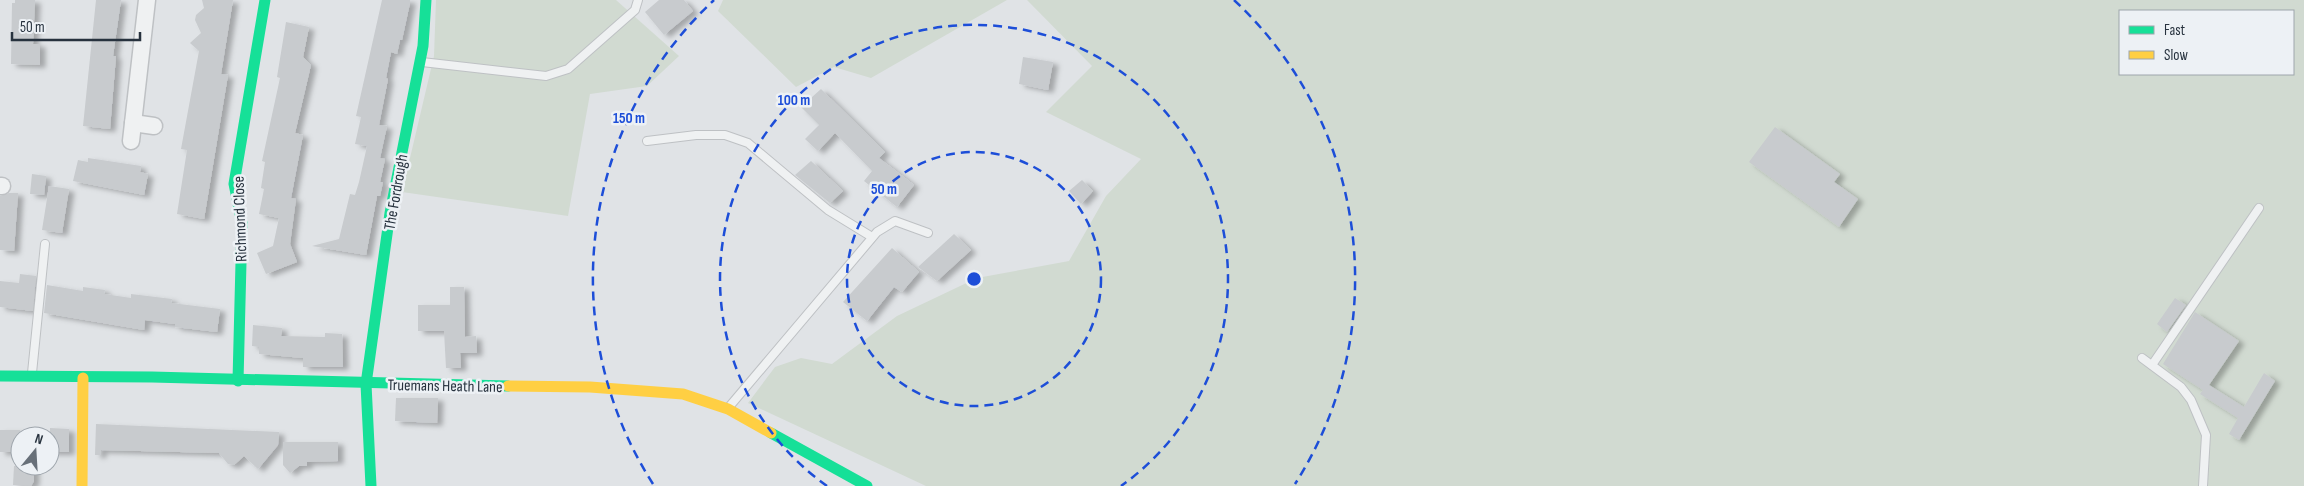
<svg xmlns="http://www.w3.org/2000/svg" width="2304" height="486" font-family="'Sofia Sans Condensed',sans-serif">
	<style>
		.green { fill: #d1dad1; fill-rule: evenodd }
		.building { fill: #c8cbce; filter: url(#shadow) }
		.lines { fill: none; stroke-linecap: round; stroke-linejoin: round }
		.lane-casing { stroke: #bec1c4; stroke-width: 10 }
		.street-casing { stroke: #bec1c4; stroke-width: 19 }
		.lane { stroke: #eff1f2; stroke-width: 8 }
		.street { stroke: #eff1f2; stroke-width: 16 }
		.fast { stroke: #16e098; stroke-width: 11 }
		.slow { stroke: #ffcf43; stroke-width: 11 }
		.ring { fill: none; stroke: #1d4ed8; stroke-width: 2.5; stroke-dasharray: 9 6 }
		.labels { text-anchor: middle; stroke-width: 5; stroke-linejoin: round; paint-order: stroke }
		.street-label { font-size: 16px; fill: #27323e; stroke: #edf1f5 }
		.centre { fill: #1d4ed8; stroke: #edf1f5; stroke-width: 2.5 }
		.ring-label { font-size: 15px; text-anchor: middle; font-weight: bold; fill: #1d4ed8; stroke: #edf1f5; stroke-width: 5; stroke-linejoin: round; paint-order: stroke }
	</style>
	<defs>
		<filter id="shadow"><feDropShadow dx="5.5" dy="3" stdDeviation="2.5" flood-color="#0004"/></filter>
	</defs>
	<rect width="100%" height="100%" fill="#e0e3e6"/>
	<!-- green -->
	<g class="green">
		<path d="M 436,0 L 616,0 L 679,56 L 647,86 L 590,94 L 568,216 L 402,192 L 434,56 Z"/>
		<path d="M 723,0 L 1007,0 L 871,78 L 834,67 L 796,87 L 718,11 Z"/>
		<path d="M 1027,0 L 2304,0 L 2304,486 L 926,486 L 748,403 L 775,367 L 801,358 L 832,364 L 897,316 L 977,278 L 1069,261 L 1106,196 L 1141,159 L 1046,112 L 1092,66 ZM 2120,11 L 2293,11 L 2293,74 L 2120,74 Z"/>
	</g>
	<!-- building -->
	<g class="building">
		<path d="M 15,0 L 35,0 L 33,44 L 40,44 L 40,65 L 11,64 L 12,3 L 15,3 Z"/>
		<path d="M 96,0 L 121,0 L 113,56 L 116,56 L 110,129 L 83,126 Z"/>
		<path d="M 202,0 L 233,0 L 221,74 L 228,75 L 204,219 L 177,214 L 187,150 L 181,149 L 199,51 L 190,43 L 201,33 L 195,20 L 196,15 L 204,8 Z"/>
		<path d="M 382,0 L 410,0 L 410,3 L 402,40 L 400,40 L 397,54 L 391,52 L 386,78 L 388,79 L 379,125 L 387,126 L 380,158 L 385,159 L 380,182 L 383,182 L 380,196 L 377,196 L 366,255 L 312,246 L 339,239 L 350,194 L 355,195 L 359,182 L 367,146 L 355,144 L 361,117 L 356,116 Z"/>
		<path d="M 659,0 L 684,0 L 693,11 L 664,35 L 645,12 Z"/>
		<path d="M 286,22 L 309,27 L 303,57 L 311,65 L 295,133 L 303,135 L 291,198 L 296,199 L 290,244 L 297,262 L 266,274 L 257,253 L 273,246 L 279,218 L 259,214 L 264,189 L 261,188 L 265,162 L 262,161 L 280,78 L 277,77 Z"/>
		<path d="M 1023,57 L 1053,62 L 1048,90 L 1019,84 Z"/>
		<path d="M 821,89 L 885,152 L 879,158 L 914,185 L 897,207 L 864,181 L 872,171 L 835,133 L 818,151 L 805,139 L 819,125 L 801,107 Z"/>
		<path d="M 1775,127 L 1840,174 L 1834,182 L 1858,199 L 1839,227 L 1749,162 Z"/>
		<path d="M 88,158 L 141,166 L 140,172 L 148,174 L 144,195 L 73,181 L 78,160 L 88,162 Z"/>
		<path d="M 811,161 L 843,191 L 830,203 L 795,175 Z"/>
		<path d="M 32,174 L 46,176 L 44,195 L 30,194 Z"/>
		<path d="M 1082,180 L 1093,191 L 1081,204 L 1069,191 Z"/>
		<path d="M 49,186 L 69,189 L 62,233 L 42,230 Z"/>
		<path d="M 9,193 L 18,193 L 14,251 L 0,250 L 0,196 Z"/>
		<path d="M 954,234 L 971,250 L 937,281 L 918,267 Z"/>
		<path d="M 892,248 L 919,272 L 902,292 L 894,287 L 867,321 L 843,302 Z"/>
		<path d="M 20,274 L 36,276 L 33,311 L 0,307 L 0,281 L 19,283 Z"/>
		<path d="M 47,285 L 83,291 L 83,287 L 105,290 L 104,294 L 131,298 L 131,294 L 172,299 L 171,303 L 220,309 L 217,332 L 175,327 L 175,324 L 145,320 L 144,330 L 44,313 Z"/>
		<path d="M 450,287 L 464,287 L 465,337 L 476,336 L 477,353 L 460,353 L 461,368 L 446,368 L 444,331 L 418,331 L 418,305 L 450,305 Z"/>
		<path d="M 2175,298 L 2186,305 L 2167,332 L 2157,324 Z"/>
		<path d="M 2195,312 L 2239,341 L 2209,385 L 2244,407 L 2264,373 L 2275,381 L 2239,440 L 2229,434 L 2238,418 L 2200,394 L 2203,390 L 2163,364 Z"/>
		<path d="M 253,325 L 282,328 L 281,336 L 325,337 L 325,333 L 342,334 L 343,367 L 303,367 L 303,358 L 259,354 L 259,347 L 252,346 Z"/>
		<path d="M 396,398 L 438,398 L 437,423 L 395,421 Z"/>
		<path d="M 96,424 L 279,432 L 278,445 L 258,469 L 244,456 L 234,465 L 228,464 L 219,453 L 101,450 L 101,455 L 95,455 Z"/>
		<path d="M 50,428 L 69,429 L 69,452 L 50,452 Z"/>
		<rect x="0" y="430" width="20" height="22"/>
		<path d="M 283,442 L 338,442 L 338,461 L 307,462 L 307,466 L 299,466 L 290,473 L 283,465 Z"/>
		<path d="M 14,466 L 34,466 L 34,481 L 31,486 L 13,485 Z"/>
	</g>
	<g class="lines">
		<!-- lane casing -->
		<g class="lane-casing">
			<g id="lane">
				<path d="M 422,62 L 546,76 L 568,69 L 635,10 L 638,0"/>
				<path d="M 647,141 L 696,135 L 725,135 L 748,143 L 828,210 L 872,237"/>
				<path d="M 2142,358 L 2181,387 L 2191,400 L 2206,435 L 2203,486"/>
				<path d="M 2152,365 L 2259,208"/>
				<path d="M 32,373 L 45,244"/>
				<path d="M 729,407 L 877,232 L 895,221 L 928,233"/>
			</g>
		</g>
		<!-- street casing -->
		<g class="street-casing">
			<g id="street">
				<path d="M 133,123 L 154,126"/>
				<path d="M 131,141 L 147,0"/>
				<path d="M 0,186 L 2,186"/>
			</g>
		</g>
		<!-- lane -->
		<use href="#lane" class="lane"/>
		<!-- street -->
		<use href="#street" class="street"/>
		<!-- fast -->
		<g class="fast">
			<path d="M 0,376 L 152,377 L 508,386"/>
			<path d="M 238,381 L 242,223 L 234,184 L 265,0"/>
			<path d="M 771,433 L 867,486"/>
			<path d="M 371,486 L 366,384 L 390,213 L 423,46 L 426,0"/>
		</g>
		<!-- slow -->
		<g class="slow">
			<path d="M 508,386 L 590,387 L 683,394 L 728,409 L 771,433"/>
			<path d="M 82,486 L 83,378"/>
		</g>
	</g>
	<!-- distance rings -->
	<g class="ring">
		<circle cx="974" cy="279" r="127"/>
		<path d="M827 486A254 254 0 1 1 1121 486"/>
		<path d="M653 484A381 381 0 0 1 714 0M1234 0A381 381 0 0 1 1295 484"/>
	</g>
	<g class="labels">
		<!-- street labels -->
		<g class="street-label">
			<text transform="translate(395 192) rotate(-80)" y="6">The Fordrough</text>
			<text transform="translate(239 219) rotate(-92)" y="6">Richmond Close</text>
			<text transform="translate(445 385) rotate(1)" y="6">Truemans Heath Lane</text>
		</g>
	</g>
	<circle cx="974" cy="279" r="8" class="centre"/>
	<g class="ring-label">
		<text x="794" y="105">100 m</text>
		<text x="629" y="123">150 m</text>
		<text x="884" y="194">50 m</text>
	</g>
	<!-- legend -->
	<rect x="2119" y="10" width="175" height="65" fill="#edf1f5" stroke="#9ea5ac"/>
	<rect x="2129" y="26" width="25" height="8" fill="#16e098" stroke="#9ea5ac"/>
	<text x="2164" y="35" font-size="15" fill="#27323e">Fast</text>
	<rect x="2129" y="51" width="25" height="8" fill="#ffcf43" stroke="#9ea5ac"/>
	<text x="2164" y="60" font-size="15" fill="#27323e">Slow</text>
	<!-- north arrow -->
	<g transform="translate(35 451) rotate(18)"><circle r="24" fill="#edf1f5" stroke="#9ea5ac"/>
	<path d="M0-4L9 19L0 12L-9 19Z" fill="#687079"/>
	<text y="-8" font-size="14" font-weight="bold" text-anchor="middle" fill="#27323e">N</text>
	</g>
	<!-- scale -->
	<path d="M12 32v8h128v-8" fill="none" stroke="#27323e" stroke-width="2.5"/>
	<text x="20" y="32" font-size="15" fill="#27323e" stroke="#edf1f5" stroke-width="4" paint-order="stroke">50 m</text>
</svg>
